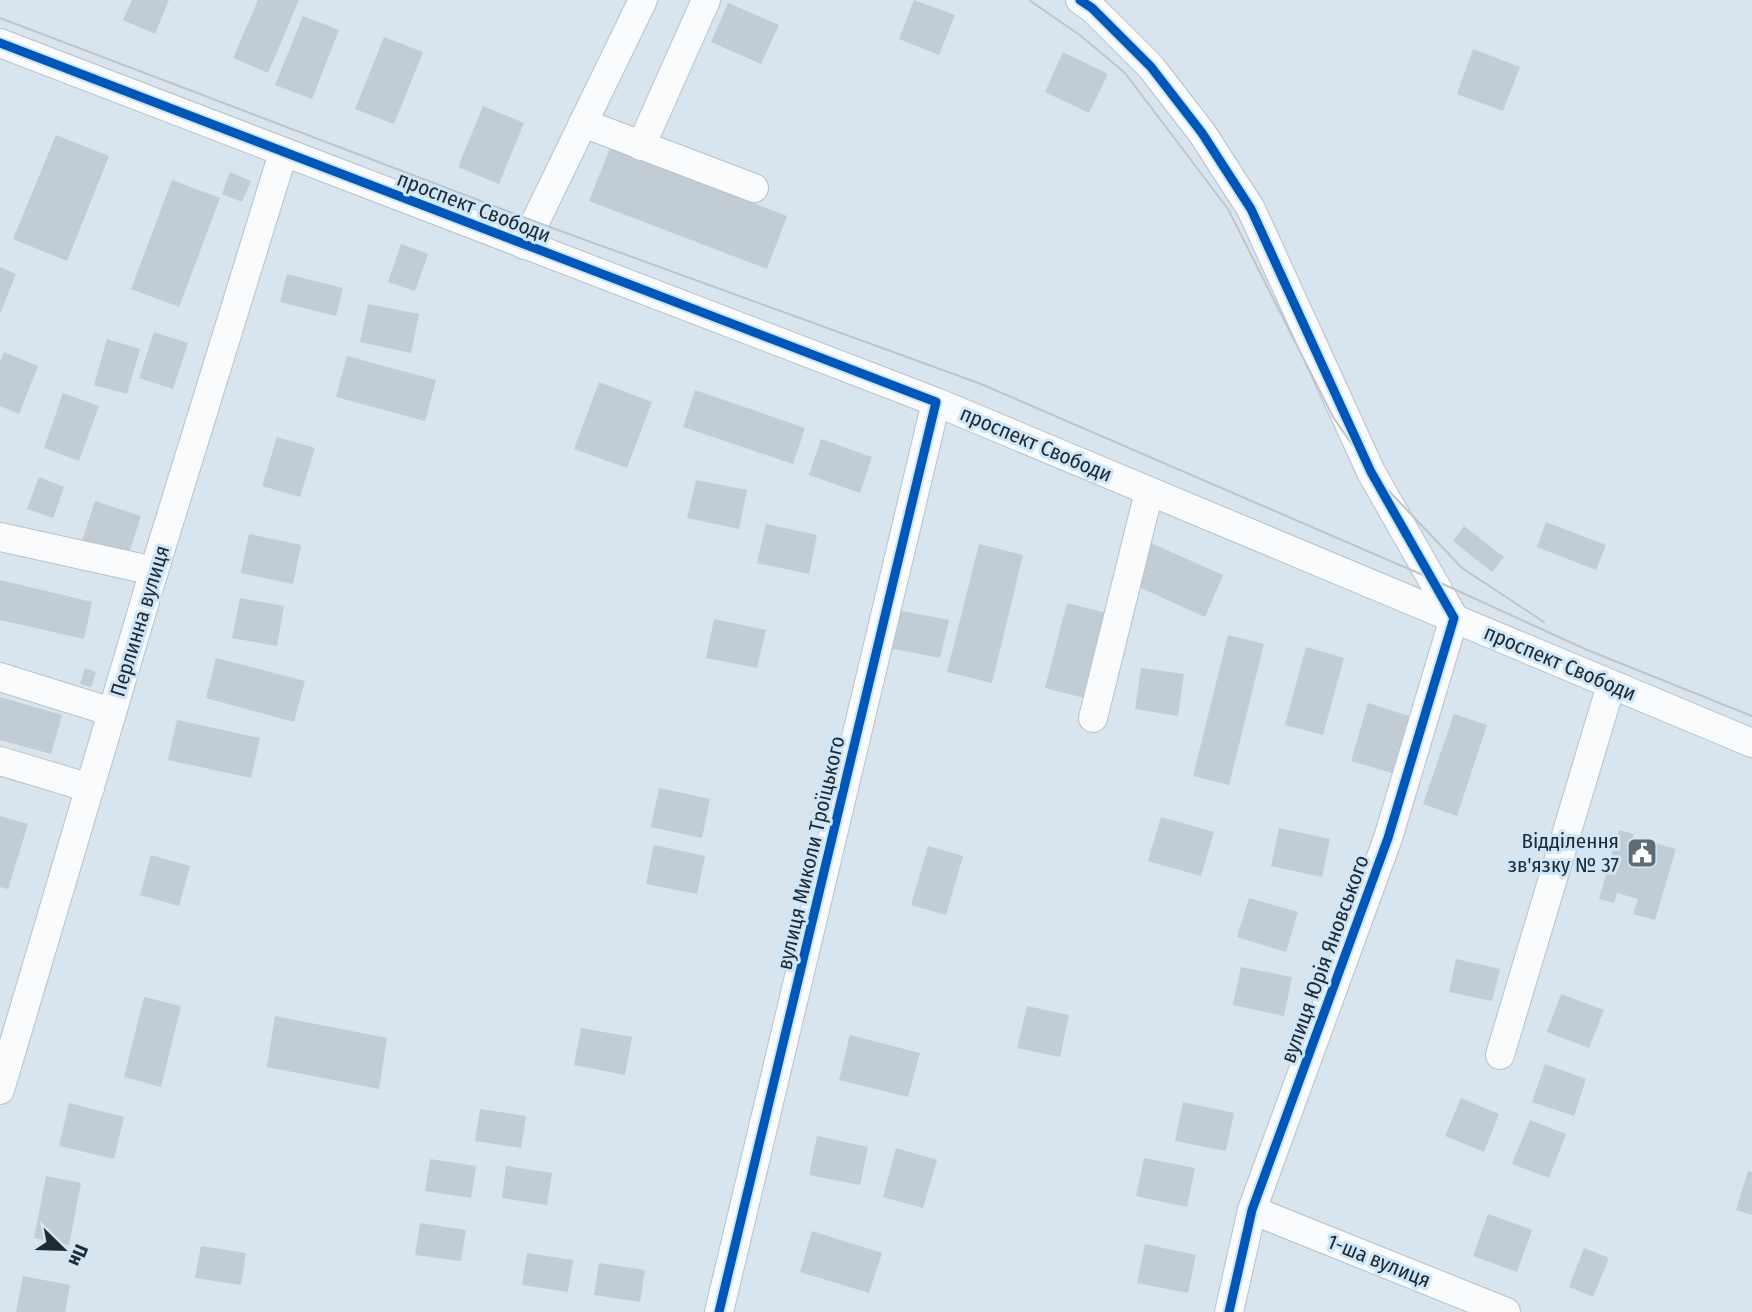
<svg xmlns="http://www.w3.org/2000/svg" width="1752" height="1312" font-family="'Fira Sans Condensed',sans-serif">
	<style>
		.building { fill: #c1ccd4 }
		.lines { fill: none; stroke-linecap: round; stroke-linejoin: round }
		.minor-casing { stroke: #b7c1c9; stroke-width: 30 }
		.minor { stroke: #f9fbfd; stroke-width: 28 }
		.tram { stroke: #c0c4c6; stroke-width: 2 }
		.cycleway-casing { stroke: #cee6f9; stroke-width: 13 }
		.cycleway { stroke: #0057b8; stroke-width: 9 }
		.labels { text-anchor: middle; stroke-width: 6; stroke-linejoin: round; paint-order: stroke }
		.street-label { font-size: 21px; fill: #212a31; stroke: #cee6f9 }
		.poi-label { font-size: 21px; fill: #212a31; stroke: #cee6f9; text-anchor: end }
	</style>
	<rect width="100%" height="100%" fill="#d8e5ef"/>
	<!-- building -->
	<g class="building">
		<path d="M 132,0 L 169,0 L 155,34 L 123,20 Z"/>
		<path d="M 258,0 L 299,0 L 268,73 L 233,58 Z"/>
		<path d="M 914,0 L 955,15 L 939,55 L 899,39 Z"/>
		<path d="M 728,3 L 779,25 L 761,64 L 711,42 Z"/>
		<path d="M 303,16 L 339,30 L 312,99 L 275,85 Z"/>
		<path d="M 384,37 L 423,52 L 394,124 L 355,109 Z"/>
		<path d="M 1473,49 L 1520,67 L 1503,111 L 1457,94 Z"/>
		<path d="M 1063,52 L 1108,74 L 1089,113 L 1045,92 Z"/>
		<path d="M 483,106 L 524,123 L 499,184 L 458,167 Z"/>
		<path d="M 56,135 L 109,156 L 67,261 L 13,239 Z"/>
		<path d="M 610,148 L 787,216 L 767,269 L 589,201 Z"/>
		<path d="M 230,172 L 251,181 L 242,202 L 222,194 Z"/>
		<path d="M 172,180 L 220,198 L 179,307 L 131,289 Z"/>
		<path d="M 401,244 L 428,254 L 415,291 L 388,282 Z"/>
		<path d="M 0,267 L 16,274 L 0,314 Z"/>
		<path d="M 287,274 L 343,288 L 336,316 L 280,302 Z"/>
		<path d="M 368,304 L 419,314 L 411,353 L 360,342 Z"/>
		<path d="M 154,332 L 188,343 L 173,389 L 139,378 Z"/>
		<path d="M 107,339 L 140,349 L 127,394 L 94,385 Z"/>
		<path d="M 4,352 L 38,366 L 19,414 L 0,406 L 0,362 Z"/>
		<path d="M 347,356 L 436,380 L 425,421 L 336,397 Z"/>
		<path d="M 599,382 L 652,402 L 627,468 L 574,449 Z"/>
		<path d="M 695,390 L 805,428 L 793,464 L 683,427 Z"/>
		<path d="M 63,393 L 99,406 L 79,461 L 44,448 Z"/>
		<path d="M 277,437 L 315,448 L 300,497 L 262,486 Z"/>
		<path d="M 821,439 L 872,457 L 860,493 L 809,475 Z"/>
		<path d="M 39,477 L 64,487 L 53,518 L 27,509 Z"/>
		<path d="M 696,480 L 747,490 L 739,529 L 687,518 Z"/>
		<path d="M 95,501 L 141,516 L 128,556 L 82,541 Z"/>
		<path d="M 1546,522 L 1606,545 L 1596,570 L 1537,547 Z"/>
		<path d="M 766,524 L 817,535 L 809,574 L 757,563 Z"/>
		<path d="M 1464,526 L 1504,557 L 1492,572 L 1453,541 Z"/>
		<path d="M 249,534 L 301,545 L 293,584 L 241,573 Z"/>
		<path d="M 1151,543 L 1223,575 L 1205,617 L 1132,584 Z"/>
		<path d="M 979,544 L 1023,555 L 992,683 L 947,672 Z"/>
		<path d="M 0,580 L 92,602 L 84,639 L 0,620 Z"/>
		<path d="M 240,598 L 284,606 L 277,646 L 232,638 Z"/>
		<path d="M 1067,603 L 1106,613 L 1084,698 L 1045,688 Z"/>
		<path d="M 897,610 L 949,620 L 940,658 L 889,648 Z"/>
		<path d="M 714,619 L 766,630 L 757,668 L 706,658 Z"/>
		<path d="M 1228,635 L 1264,644 L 1229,785 L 1193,776 Z"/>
		<path d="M 1306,647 L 1344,658 L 1323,735 L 1285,725 Z"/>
		<path d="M 216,658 L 305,681 L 294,722 L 206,698 Z"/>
		<path d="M 85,668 L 96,672 L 91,687 L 80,684 Z"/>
		<path d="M 1141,668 L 1184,674 L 1178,716 L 1135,709 Z"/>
		<path d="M 0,697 L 62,715 L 51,754 L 0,740 Z"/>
		<path d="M 1368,703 L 1409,716 L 1392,773 L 1351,761 Z"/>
		<path d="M 1454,714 L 1487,725 L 1457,816 L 1423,804 Z"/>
		<path d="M 177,720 L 260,738 L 251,778 L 168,760 Z"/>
		<path d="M 659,788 L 710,799 L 702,838 L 651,827 Z"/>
		<path d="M 0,816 L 28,824 L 8,889 L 0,887 Z"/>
		<path d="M 1161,817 L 1214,832 L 1201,876 L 1148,861 Z"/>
		<path d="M 1279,828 L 1330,839 L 1322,877 L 1271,866 Z"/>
		<path d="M 1619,830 L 1634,834 L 1631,843 L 1654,850 L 1655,843 L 1676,849 L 1655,920 L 1633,914 L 1638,899 L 1617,893 L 1614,903 L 1599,899 Z"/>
		<path d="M 654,845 L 705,856 L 697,894 L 646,884 Z"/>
		<path d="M 928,846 L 963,856 L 946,915 L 911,905 Z"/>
		<path d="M 151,855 L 190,866 L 179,906 L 140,895 Z"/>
		<path d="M 1249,898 L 1298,912 L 1286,952 L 1237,937 Z"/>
		<path d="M 1456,959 L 1500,969 L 1492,1001 L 1449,992 Z"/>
		<path d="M 1241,967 L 1292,977 L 1284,1016 L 1233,1005 Z"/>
		<path d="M 1561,994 L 1604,1010 L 1589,1048 L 1547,1032 Z"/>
		<path d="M 144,997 L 181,1006 L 161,1087 L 124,1077 Z"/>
		<path d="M 1027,1006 L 1069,1015 L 1060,1057 L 1017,1048 Z"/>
		<path d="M 275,1016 L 387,1038 L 379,1089 L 267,1067 Z"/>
		<path d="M 581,1028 L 632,1037 L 625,1075 L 574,1065 Z"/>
		<path d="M 850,1035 L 920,1053 L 908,1097 L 839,1080 Z"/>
		<path d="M 1545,1064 L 1586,1079 L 1574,1116 L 1532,1102 Z"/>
		<path d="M 1461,1098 L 1499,1114 L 1484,1152 L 1445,1136 Z"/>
		<path d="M 1183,1102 L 1234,1113 L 1226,1151 L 1175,1141 Z"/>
		<path d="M 69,1103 L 124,1117 L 114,1159 L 59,1146 Z"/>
		<path d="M 480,1109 L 526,1116 L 521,1148 L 475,1141 Z"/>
		<path d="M 1530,1120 L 1566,1134 L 1549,1178 L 1512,1164 Z"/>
		<path d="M 817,1136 L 868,1147 L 860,1185 L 809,1175 Z"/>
		<path d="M 896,1148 L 937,1160 L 923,1208 L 883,1197 Z"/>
		<path d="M 1144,1158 L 1195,1168 L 1187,1207 L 1136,1196 Z"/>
		<path d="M 430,1159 L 476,1166 L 471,1198 L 425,1191 Z"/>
		<path d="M 506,1166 L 552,1173 L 547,1205 L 502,1198 Z"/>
		<path d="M 1748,1171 L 1752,1172 L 1752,1215 L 1736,1210 Z"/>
		<path d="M 46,1176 L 81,1183 L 69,1245 L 34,1238 Z"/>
		<path d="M 1488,1214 L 1532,1230 L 1517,1272 L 1473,1256 Z"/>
		<path d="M 420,1223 L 466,1230 L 461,1261 L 415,1255 Z"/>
		<path d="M 812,1231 L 882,1253 L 869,1293 L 800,1272 Z"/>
		<path d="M 1145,1244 L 1196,1255 L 1188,1293 L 1137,1283 Z"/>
		<path d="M 201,1246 L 246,1253 L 241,1285 L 195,1278 Z"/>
		<path d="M 1584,1248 L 1609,1258 L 1593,1297 L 1569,1287 Z"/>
		<path d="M 527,1253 L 573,1260 L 568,1292 L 522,1285 Z"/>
		<path d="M 599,1263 L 645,1270 L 640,1302 L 594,1295 Z"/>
		<path d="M 23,1276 L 70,1285 L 65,1312 L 16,1312 Z"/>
	</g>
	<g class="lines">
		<!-- minor casing -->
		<g class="minor-casing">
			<g id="minor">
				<path d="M 1080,0 L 1092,8 L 1151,67 L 1202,133 L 1251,209 L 1371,472 L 1454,618 L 1388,838 L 1252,1210 L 1229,1312"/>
				<path d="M 0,43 L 936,402 L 1752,743"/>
				<path d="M 583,123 L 754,188"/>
				<path d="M 641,146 L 706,0"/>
				<path d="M 524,245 L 643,0"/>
				<path d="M 0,537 L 154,571"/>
				<path d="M 0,677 L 112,712"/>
				<path d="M 1093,718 L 1149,492"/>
				<path d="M 0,761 L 90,788"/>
				<path d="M 1500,1055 L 1611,685"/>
				<path d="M 0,1090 L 154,571 L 283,153"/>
				<path d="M 1252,1210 L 1506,1312"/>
				<path d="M 719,1312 L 936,402"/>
			</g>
		</g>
		<!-- minor -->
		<use href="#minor" class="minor"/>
		<!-- tram -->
		<g class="tram">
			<path d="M 1029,0 L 1081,36 L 1125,73 L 1228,209 L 1333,417 L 1371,472 L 1462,568 L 1544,622"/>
			<path d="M 0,18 L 536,222 L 981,384 L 1432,579 L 1585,649 L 1752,716"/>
		</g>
		<!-- cycleway casing -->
		<g class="cycleway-casing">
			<g id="cycleway">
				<path d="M 1080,0 L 1092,8 L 1151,67 L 1202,133 L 1251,209 L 1371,472 L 1454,618 L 1388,838 L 1252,1210 L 1229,1312"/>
				<path d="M 0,43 L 936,402 L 719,1312"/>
			</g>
		</g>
		<!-- cycleway -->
		<use href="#cycleway" class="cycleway"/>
	</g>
	<!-- icons -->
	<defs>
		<g id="civic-square" transform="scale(1.575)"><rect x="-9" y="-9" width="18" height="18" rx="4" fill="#616b74" stroke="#cee6f9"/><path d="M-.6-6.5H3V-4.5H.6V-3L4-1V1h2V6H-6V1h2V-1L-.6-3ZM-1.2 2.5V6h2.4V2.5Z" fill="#fff"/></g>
	</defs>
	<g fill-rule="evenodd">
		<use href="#civic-square" x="1642" y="853"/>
	</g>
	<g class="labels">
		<!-- street labels -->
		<g class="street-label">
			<text transform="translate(474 207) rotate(21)" y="7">проспект Свободи</text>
			<text transform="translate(1036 444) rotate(23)" y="7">проспект Свободи</text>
			<text transform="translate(140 621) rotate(-73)" y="7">Перлинна вулиця</text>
			<text transform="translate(1560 663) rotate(23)" y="7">проспект Свободи</text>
			<text transform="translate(811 853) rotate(-77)" y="7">вулиця Миколи Троїцького</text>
			<text transform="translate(1325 959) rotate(-70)" y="7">вулиця Юрія Яновського</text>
			<text transform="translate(1379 1261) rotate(22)" y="7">1-ша вулиця</text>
		</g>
		<!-- poi labels -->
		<g class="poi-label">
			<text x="1619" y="848">Відділення<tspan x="1619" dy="24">зв'язку № 37</tspan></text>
		</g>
	</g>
	<!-- north arrow -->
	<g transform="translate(63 1249) rotate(113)" stroke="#cee6f9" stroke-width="5" paint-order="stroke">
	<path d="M0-5L12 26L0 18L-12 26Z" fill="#212a31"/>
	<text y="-10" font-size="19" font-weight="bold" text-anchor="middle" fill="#212a31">Пн</text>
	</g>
</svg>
